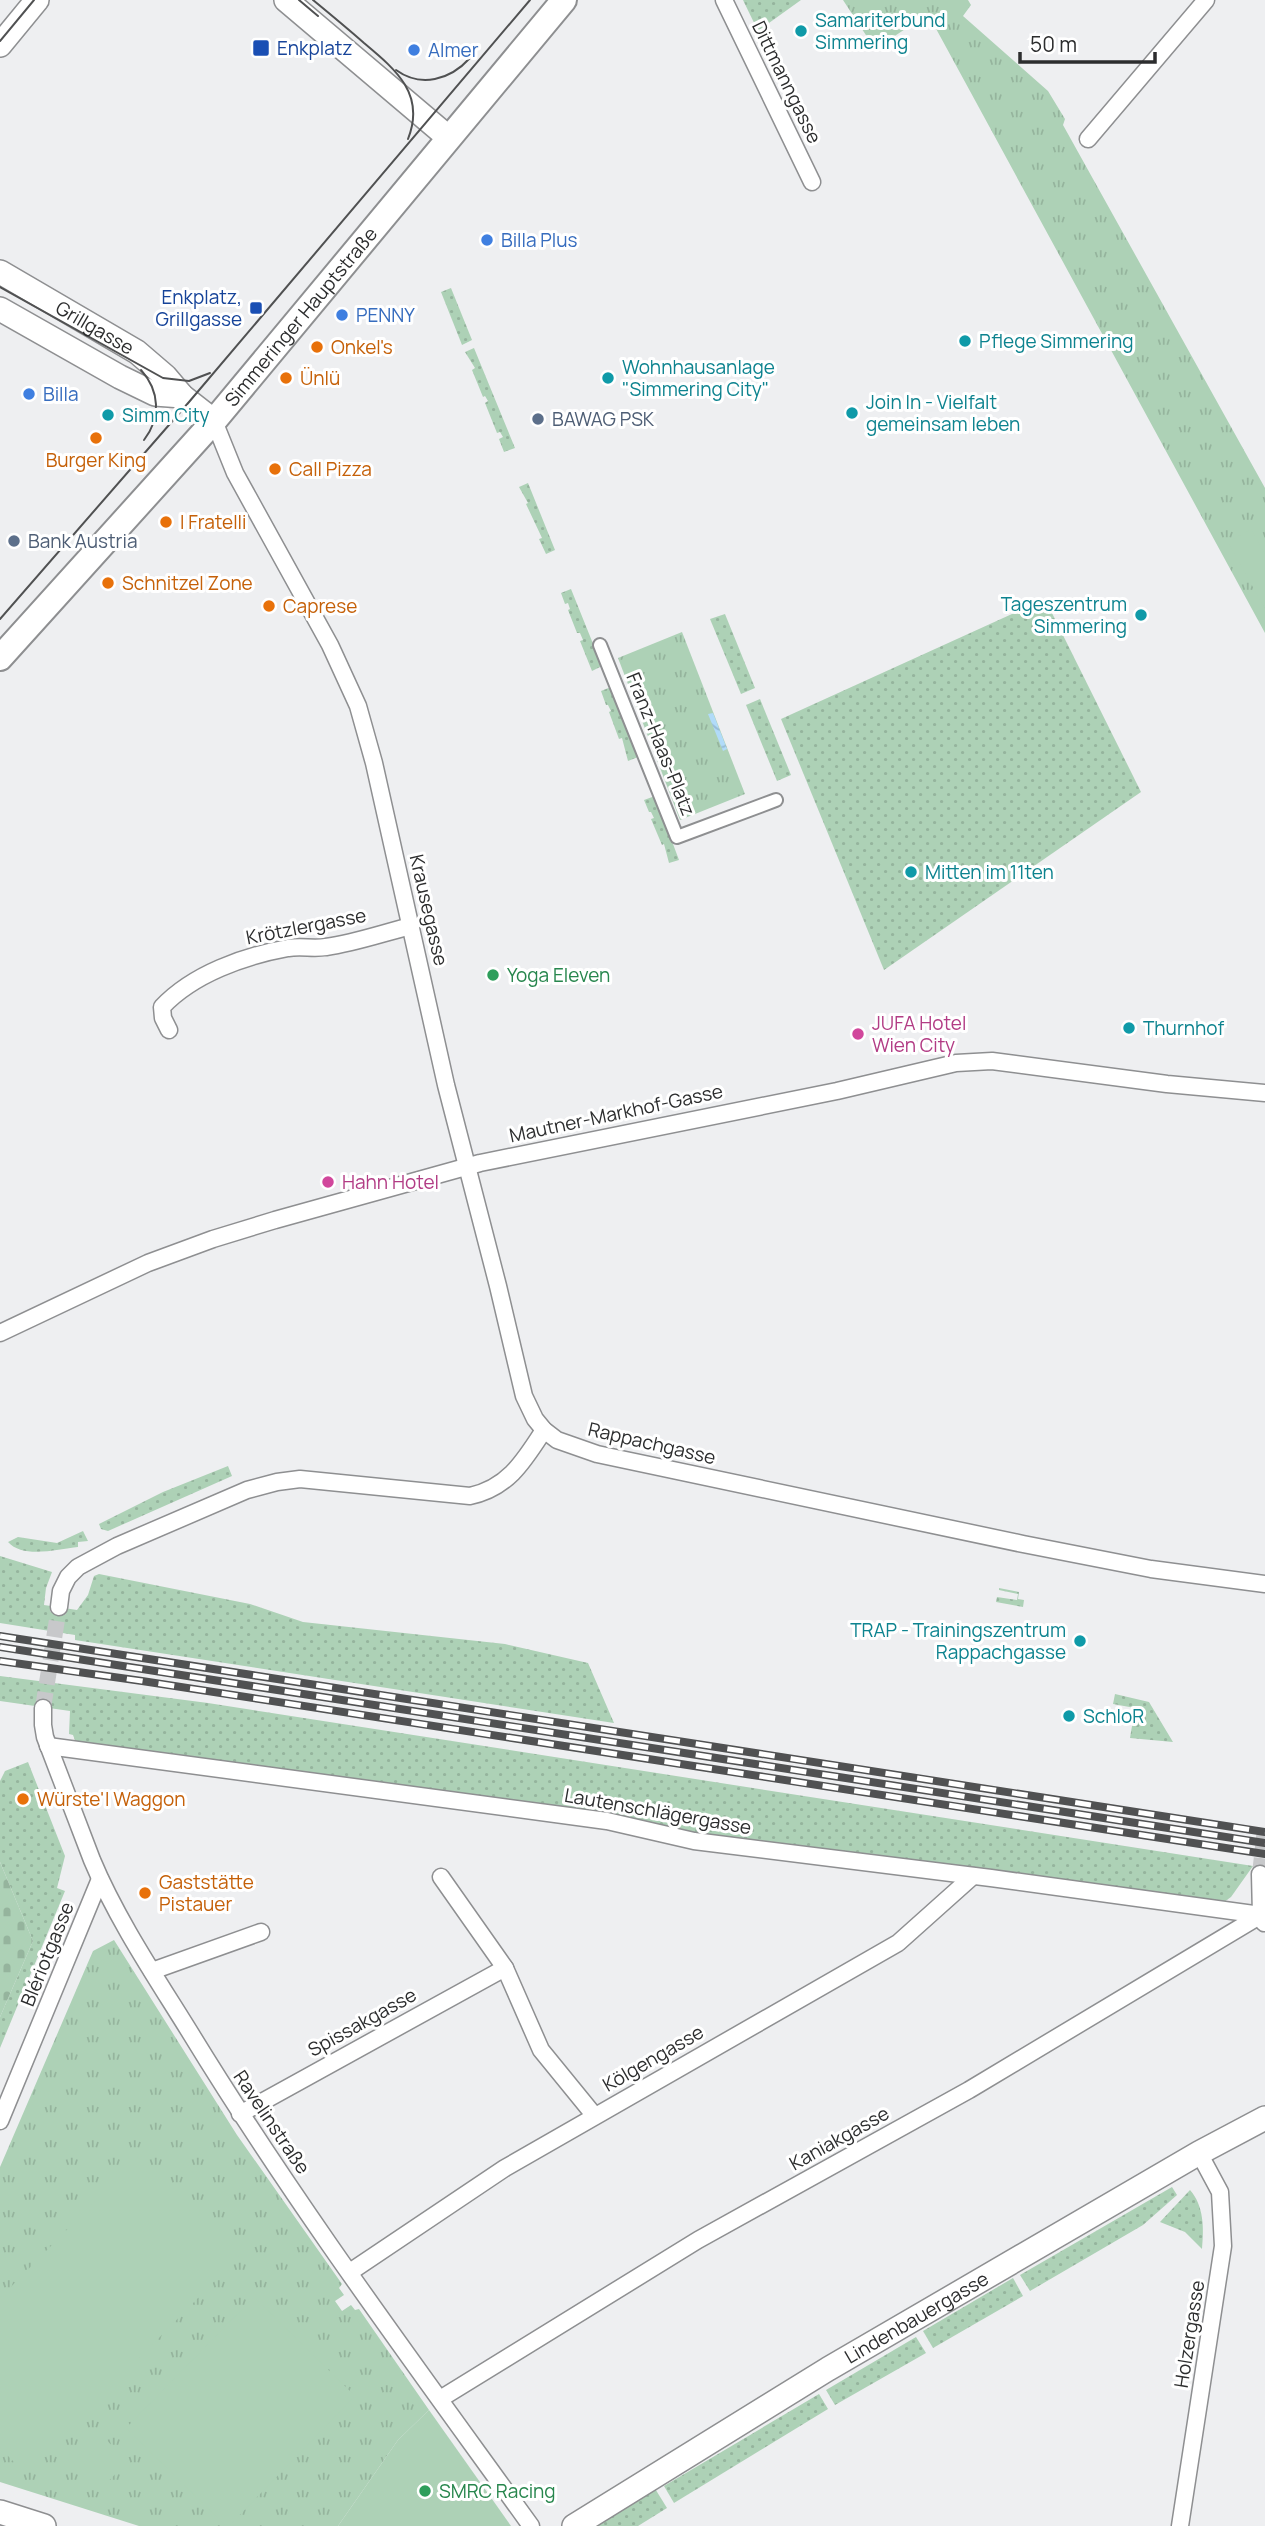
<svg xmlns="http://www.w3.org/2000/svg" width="1265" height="2526" font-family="Manrope,sans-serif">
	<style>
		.grass { fill: url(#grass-dots) }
		.cemetery { fill: url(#cemetery-stones) }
		.park { fill: url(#park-tufts) }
		.pitch { fill: #add1b6 }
		.water { fill: url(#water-waves) }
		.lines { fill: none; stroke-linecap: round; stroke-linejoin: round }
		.minor-tunnel { stroke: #c7c8ca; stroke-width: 16; stroke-dasharray: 16 8; stroke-linecap: butt }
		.pedestrian-casing { stroke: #8e8f91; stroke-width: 16 }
		.minor-casing { stroke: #8e8f91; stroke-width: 19 }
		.secondary-casing { stroke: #8e8f91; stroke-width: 26 }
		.primary-casing { stroke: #8e8f91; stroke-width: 28 }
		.pedestrian { stroke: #fff; stroke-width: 12 }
		.minor { stroke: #fff; stroke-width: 16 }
		.secondary { stroke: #fff; stroke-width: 23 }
		.primary { stroke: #fff; stroke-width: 24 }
		.tram { stroke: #505152; stroke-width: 2 }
		.rail-casing { stroke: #505152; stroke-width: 8 }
		.rail { stroke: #fff; stroke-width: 5; stroke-dasharray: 16; stroke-linecap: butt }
		.culture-dot { fill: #0f9aa8; stroke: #fff; stroke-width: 2.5 }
		.transit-dot { fill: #1a4fb4; stroke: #fff; stroke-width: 2.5 }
		.shop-dot { fill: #3f7fe0; stroke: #fff; stroke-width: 2.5 }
		.food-dot { fill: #e8710a; stroke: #fff; stroke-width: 2.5 }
		.service-dot { fill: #5c6f8a; stroke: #fff; stroke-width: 2.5 }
		.leisure-dot { fill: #2e9e5b; stroke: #fff; stroke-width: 2.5 }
		.hotel-dot { fill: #d1479c; stroke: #fff; stroke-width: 2.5 }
		.labels { text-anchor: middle; stroke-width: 6; stroke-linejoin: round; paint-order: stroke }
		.culture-label { font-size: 19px; fill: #0d838f; stroke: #fff; text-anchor: start }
		.transit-label { font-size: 19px; fill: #164399; stroke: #fff; text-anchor: start }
		.shop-label { font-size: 19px; fill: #366cbe; stroke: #fff; text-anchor: start }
		.street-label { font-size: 19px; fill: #2c2d2e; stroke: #fff }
		.food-label { font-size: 19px; fill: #c56008; stroke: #fff; text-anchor: start }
		.service-label { font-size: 19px; fill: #4e5e75; stroke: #fff; text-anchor: start }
		.leisure-label { font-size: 19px; fill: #27864d; stroke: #fff; text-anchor: start }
		.hotel-label { font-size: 19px; fill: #b23c85; stroke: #fff; text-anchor: start }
	</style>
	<defs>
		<pattern id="grass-dots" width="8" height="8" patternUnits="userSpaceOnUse" patternTransform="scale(1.75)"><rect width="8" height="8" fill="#add1b6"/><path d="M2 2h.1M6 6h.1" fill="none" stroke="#95b49d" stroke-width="1.8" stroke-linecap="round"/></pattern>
		<pattern id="cemetery-stones" width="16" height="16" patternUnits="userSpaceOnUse" patternTransform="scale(1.75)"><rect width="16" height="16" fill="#add1b6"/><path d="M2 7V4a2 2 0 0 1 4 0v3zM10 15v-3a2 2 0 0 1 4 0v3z" fill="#95b49d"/></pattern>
		<pattern id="park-tufts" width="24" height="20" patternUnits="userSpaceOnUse" patternTransform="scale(1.75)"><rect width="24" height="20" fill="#add1b6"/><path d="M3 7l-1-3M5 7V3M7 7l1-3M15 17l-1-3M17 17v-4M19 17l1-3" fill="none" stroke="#95b49d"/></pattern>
		<pattern id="water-waves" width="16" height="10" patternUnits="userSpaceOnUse" patternTransform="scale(1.75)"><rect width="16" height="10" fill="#b1dbf9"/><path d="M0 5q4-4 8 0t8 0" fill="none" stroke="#98bcd6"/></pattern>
	</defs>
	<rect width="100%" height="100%" fill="#eeeff1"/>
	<!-- grass -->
	<g class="grass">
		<path d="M 743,0 L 801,0 L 758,31 Z"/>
		<path d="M 451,288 L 472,340 L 462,345 L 441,292 Z"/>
		<path d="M 474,348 L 515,448 L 504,452 L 499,439 L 503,437 L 500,432 L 497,433 L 485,403 L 488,401 L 485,396 L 483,397 L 472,370 L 475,368 L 465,352 Z"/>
		<path d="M 528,483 L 555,550 L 546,554 L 539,539 L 542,538 L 526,504 L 528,503 L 519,487 Z"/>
		<path d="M 571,589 L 602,666 L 592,671 L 580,641 L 583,640 L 580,633 L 577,633 L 568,610 L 570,609 L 568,603 L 565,604 L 561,593 Z"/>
		<path d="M 1045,599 L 1141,792 L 884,970 L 781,719 Z"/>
		<path d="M 725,614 L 755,688 L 741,694 L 710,619 Z"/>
		<path d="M 611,687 L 638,757 L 628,761 L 622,738 L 619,739 L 609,712 L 611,711 L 608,705 L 606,705 L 601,691 Z"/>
		<path d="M 760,699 L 791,775 L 777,781 L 746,705 Z"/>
		<path d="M 655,796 L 679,860 L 669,863 L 664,844 L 662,845 L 651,819 L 654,818 L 651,812 L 649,812 L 644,800 Z"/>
		<path d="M 228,1466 L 232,1476 L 108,1531 L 101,1529 L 99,1524 L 163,1492 Z"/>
		<path d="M 83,1531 L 88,1541 L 78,1542 L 78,1547 C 58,1549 23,1559 8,1542 L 18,1537 L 57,1543 Z"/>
		<path d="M 0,1556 L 52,1572 L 46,1588 L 44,1605 L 77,1610 L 88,1595 L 94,1576 L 99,1574 L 250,1604 L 303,1622 L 505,1644 L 588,1663 L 614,1723 L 75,1640 L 75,1635 L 0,1623 Z"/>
		<path d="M 999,1588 L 1019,1592 L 1018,1599 L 1024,1600 L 1023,1607 L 996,1602 L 997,1597 L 1017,1600 L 1018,1594 L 999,1590 Z"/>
		<path d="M 0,1676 L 208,1703 L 1253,1866 L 1231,1897 L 1224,1902 L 698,1833 L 628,1817 L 76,1743 L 73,1735 L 69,1734 L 70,1711 L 0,1701 Z"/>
		<path d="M 1115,1694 L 1149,1702 L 1173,1742 L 1130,1738 L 1135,1708 L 1113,1704 Z"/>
		<path d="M 28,1762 L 65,1856 L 57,1888 L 65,1891 L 0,2048 L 0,2017 L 33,1941 L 0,1862 L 0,1781 L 5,1771 Z"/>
		<path d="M 1172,2187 L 1177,2195 L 1143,2225 L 1030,2291 L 1020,2275 Z"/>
		<path d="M 1190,2190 C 1204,2206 1204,2228 1202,2249 L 1185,2232 L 1160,2222 Z"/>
		<path d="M 1013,2278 L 1023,2296 L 933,2348 L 923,2331 Z"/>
		<path d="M 916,2337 L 926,2353 L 835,2405 L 826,2390 Z"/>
		<path d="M 819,2394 L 828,2409 L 674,2503 L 664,2486 Z"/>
		<path d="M 654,2487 L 667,2508 L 638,2526 L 591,2526 Z"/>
	</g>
	<!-- cemetery -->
	<path class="cemetery" d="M 0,1862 L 33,1941 L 0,2017 Z"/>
	<!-- park -->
	<g class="park">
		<path d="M 843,0 L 968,0 L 971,5 L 963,16 L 1048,91 L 1065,119 L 1063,125 L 1265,488 L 1265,633 L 928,14 L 875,49 Z"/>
		<path d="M 682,632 L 745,794 L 680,820 L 618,658 Z"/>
		<path d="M 114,1940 L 237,2135 L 342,2284 L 339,2288 L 344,2295 L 335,2301 L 342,2311 L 351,2305 L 355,2310 L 359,2309 L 429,2410 L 398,2440 L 338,2526 L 139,2526 L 0,2482 L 0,2167 L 93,1951 Z"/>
	</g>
	<!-- pitch -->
	<g class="pitch">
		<path d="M 1251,529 L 1265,554 L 1265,609 L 1228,542 Z"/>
		<path d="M 139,2156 L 240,2255 L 26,2474 L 0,2448 L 0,2298 Z"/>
		<path d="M 254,2297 L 355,2396 L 229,2526 L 226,2526 L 126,2428 Z"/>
		<path d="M 429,2410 L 511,2526 L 338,2526 L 398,2440 Z"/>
		<path d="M 97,2431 L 128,2461 L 99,2491 L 68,2461 Z"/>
	</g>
	<!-- water -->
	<path class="water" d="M 713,713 L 727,749 L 723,751 L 708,714 Z"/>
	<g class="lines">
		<!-- minor-tunnel -->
		<g class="minor-tunnel">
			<path d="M 43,1708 L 59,1607"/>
			<path d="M 1260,1874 L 1265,1829"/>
		</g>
		<!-- pedestrian casing -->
		<g class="pedestrian-casing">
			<path id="pedestrian" d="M 600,645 L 677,837 L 776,800"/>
		</g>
		<!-- minor casing -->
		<g class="minor-casing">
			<g id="minor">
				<path d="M 724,0 L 812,182"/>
				<path d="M 1088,139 L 1206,0"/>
				<path d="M 214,421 L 235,473 L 330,645 L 358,706 L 374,763 L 446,1085 L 498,1286 L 524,1396 L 535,1419 L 544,1430 L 557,1440 L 597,1454 L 1023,1544 L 1151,1569 L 1265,1584"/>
				<path d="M 169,1030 L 163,1018 L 162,1007 C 193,974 244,956 288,948 C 301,946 314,949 326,947 C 355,943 383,933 411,926"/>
				<path d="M 0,1333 L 148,1263 L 213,1239 L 275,1220 L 480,1163 L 837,1091 L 956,1063 L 992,1061 L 1167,1084 L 1265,1093"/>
				<path d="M 59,1607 L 61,1591 L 68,1577 L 78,1567 L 117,1546 L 247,1490 L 277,1482 L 300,1479 L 470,1496 C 508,1488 524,1461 544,1430"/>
				<path d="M 43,1708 L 43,1725 L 45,1737 L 92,1860 C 117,1920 157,1979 191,2034 C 295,2204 415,2365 531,2526"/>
				<path d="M 48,1746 L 607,1821 L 694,1841 L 991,1878 L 1261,1915"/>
				<path d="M 1260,1874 L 1261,1915 L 1264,1923"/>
				<path d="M 441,1877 L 505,1968 L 541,2050 L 594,2115"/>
				<path d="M 152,1971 L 261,1932"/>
				<path d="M 240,2114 L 505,1968"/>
				<path d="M 0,2121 L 100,1879"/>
				<path d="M 350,2272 L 505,2168 L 898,1943 L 973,1876"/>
				<path d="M 440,2399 L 698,2240 L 969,2090 L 1261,1915"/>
				<path d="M 1180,2526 L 1223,2246 L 1220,2192 L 1199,2153"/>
			</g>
		</g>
		<!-- secondary casing -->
		<g class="secondary-casing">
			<g id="secondary">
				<path d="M 286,0 L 449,138"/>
				<path d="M 0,45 L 37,0"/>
				<path id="s1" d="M 0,272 L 137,352 L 165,376 L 182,396 L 214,421"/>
				<path d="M 0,309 L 120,377 L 155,394 L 182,396"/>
				<path d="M 0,2512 L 44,2526"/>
				<path id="s2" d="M 574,2526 L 828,2369 L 1199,2153 L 1265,2118"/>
			</g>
		</g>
		<!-- primary casing -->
		<g class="primary-casing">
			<g id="primary">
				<path id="s3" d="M 0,658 L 214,421 L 564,0"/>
			</g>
		</g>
		<!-- pedestrian -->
		<use href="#pedestrian" class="pedestrian"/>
		<!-- minor -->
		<use href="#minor" class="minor"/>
		<!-- secondary -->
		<use href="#secondary" class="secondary"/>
		<!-- primary -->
		<use href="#primary" class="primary"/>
		<!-- tram -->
		<g class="tram">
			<path d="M 299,0 L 318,16"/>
			<path d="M 313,0 C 330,14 347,28 364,43 C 395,69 426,94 408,139"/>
			<path d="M 0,41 L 34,0"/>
			<path d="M 396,70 C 421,88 450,80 470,58"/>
			<path d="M 0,287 L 163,378 L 189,381 L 210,373"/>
			<path d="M 141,370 C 160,391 161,418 144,440"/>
			<path d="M 0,619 L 189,402 L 530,0"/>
		</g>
		<!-- rail casing -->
		<g class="rail-casing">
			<g id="rail">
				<path d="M 0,1636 L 1265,1832"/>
				<path d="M 0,1647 L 1265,1843"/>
				<path d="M 0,1661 L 142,1681 L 1265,1854"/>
			</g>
		</g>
		<!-- rail -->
		<use href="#rail" class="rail"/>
	</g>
	<!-- markers -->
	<g class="culture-dot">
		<circle cx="801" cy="31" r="7"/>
		<circle cx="965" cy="341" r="7"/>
		<circle cx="608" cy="378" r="7"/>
		<circle cx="852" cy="413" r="7"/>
		<circle cx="108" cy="415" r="7"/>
		<circle cx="1141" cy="615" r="7"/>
		<circle cx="911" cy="872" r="7"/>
		<circle cx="1129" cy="1028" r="7"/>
		<circle cx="1080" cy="1641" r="7"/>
		<circle cx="1069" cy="1716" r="7"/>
	</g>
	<g class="transit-dot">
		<rect x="252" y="39" width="18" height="18" rx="3.5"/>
		<rect x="249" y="301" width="14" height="14" rx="3.5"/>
	</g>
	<g class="shop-dot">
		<circle cx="414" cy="50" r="7"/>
		<circle cx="487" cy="240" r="7"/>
		<circle cx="342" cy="315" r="7"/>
		<circle cx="29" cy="394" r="7"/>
	</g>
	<g class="food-dot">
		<circle cx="317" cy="347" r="7"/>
		<circle cx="286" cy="378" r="7"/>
		<circle cx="96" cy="438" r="7"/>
		<circle cx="275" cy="469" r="7"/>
		<circle cx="166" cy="522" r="7"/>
		<circle cx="108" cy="583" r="7"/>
		<circle cx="269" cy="606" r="7"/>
		<circle cx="23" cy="1799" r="7"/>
		<circle cx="145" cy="1893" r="7"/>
	</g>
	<g class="service-dot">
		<circle cx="538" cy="419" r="7"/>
		<circle cx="14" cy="541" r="7"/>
	</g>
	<g class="leisure-dot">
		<circle cx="493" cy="975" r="7"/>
		<circle cx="425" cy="2491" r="7"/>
	</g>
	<g class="hotel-dot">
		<circle cx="858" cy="1034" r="7"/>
		<circle cx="328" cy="1182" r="7"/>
	</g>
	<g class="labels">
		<!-- culture labels -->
		<g class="culture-label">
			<text x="815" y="27">Samariterbund<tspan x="815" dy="22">Simmering</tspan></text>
			<text x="979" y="348">Pflege Simmering</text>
			<text x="622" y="374">Wohnhausanlage<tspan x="622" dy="22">"Simmering City"</tspan></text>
			<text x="866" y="409">Join In - Vielfalt<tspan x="866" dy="22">gemeinsam leben</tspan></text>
			<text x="122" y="422">Simm City</text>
			<text x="1127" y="611" text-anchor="end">Tageszentrum<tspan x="1127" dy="22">Simmering</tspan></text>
			<text x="925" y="879">Mitten im 11ten</text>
			<text x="1143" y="1035">Thurnhof</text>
			<text x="1066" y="1637" text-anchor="end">TRAP - Trainingszentrum<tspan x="1066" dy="22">Rappachgasse</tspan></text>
			<text x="1083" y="1723">SchloR</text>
		</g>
		<!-- transit labels -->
		<g class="transit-label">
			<text x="277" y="55">Enkplatz</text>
			<text x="242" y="304" text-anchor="end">Enkplatz,<tspan x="242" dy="22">Grillgasse</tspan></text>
		</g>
		<!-- shop labels -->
		<g class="shop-label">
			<text x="428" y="57">Almer</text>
			<text x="501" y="247">Billa Plus</text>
			<text x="356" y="322">PENNY</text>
			<text x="43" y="401">Billa</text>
		</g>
		<!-- street labels -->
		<g class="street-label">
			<text transform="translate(787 82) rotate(64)" y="7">Dittmanngasse</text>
			<text dy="7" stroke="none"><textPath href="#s3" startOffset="455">Simmeringer Hauptstraße</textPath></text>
			<text dy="7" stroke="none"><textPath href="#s1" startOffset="110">Grillgasse</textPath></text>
			<text transform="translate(661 744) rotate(68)" y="7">Franz-Haas-Platz</text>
			<text transform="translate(429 910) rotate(77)" y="7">Krausegasse</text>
			<text transform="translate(306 926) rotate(-11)" y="7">Krötzlergasse</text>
			<text transform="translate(616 1113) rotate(-12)" y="7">Mautner-Markhof-Gasse</text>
			<text transform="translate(652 1443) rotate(13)" y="7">Rappachgasse</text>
			<text transform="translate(658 1811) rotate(10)" y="7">Lautenschlägergasse</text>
			<text transform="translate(47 1954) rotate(-68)" y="7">Blériotgasse</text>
			<text transform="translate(362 2022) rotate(-29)" y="7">Spissakgasse</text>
			<text transform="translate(653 2058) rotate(-30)" y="7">Kölgengasse</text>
			<text transform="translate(272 2122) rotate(56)" y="7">Ravelinstraße</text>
			<text transform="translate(839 2138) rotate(-29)" y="7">Kaniakgasse</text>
			<text dy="7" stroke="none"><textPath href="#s2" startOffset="401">Lindenbauergasse</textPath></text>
			<text transform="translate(1189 2334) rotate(-81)" y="7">Holzergasse</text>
		</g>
		<!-- food labels -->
		<g class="food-label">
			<text x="331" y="354">Onkel's</text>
			<text x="300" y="385">Ünlü</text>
			<text x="96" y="467" text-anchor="middle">Burger King</text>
			<text x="289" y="476">Call Pizza</text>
			<text x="180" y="529">I Fratelli</text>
			<text x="122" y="590">Schnitzel Zone</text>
			<text x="283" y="613">Caprese</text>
			<text x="37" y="1806">Würste'l Waggon</text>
			<text x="159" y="1889">Gaststätte<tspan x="159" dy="22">Pistauer</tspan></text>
		</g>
		<!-- service labels -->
		<g class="service-label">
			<text x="552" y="426">BAWAG PSK</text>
			<text x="28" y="548">Bank Austria</text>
		</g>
		<!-- leisure labels -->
		<g class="leisure-label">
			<text x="507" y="982">Yoga Eleven</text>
			<text x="439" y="2498">SMRC Racing</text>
		</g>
		<!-- hotel labels -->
		<g class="hotel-label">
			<text x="872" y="1030">JUFA Hotel<tspan x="872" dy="22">Wien City</tspan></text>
			<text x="342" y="1189">Hahn Hotel</text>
		</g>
	</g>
	<!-- scale -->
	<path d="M1020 52v10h135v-10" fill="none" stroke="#2c2d2e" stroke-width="3.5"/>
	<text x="1030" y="52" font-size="21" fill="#2c2d2e" stroke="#ffffff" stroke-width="5" paint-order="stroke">50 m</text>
</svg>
